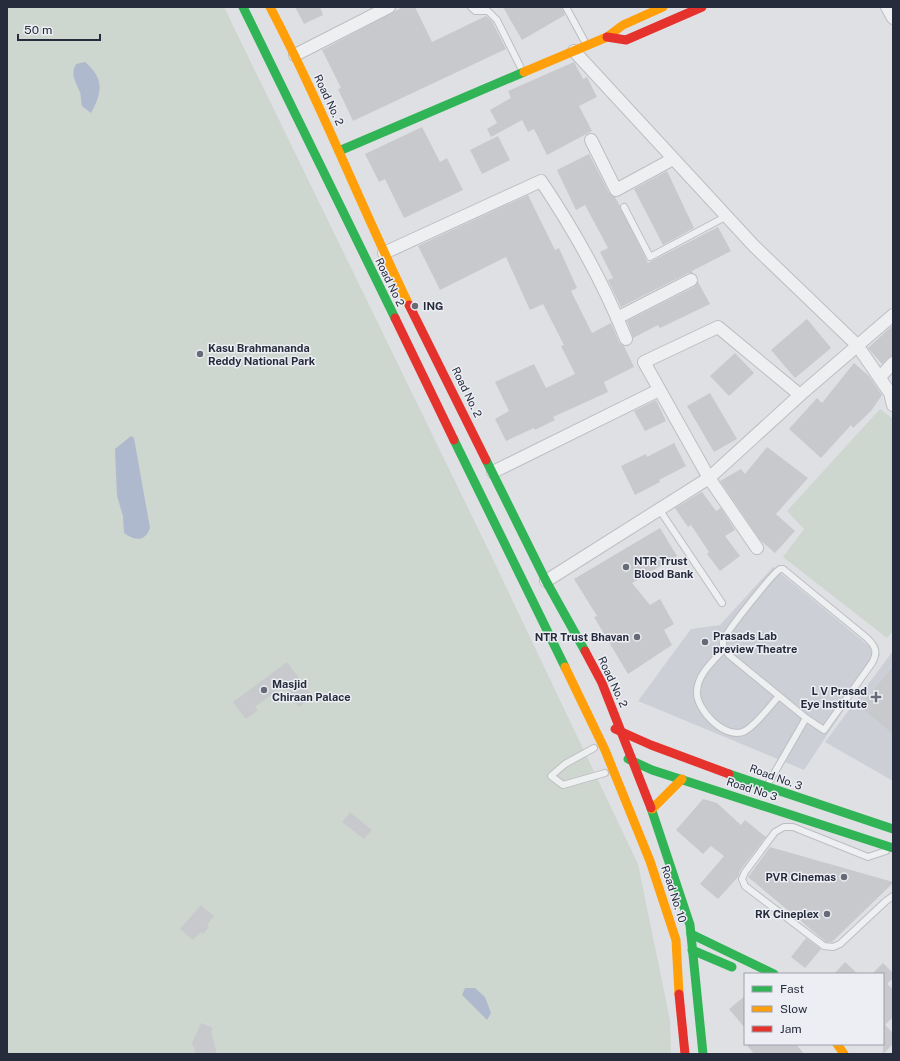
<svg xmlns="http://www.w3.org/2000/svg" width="900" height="1061" font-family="'Public Sans',sans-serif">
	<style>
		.built { fill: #cdcfd7 }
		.green { fill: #ced7cf }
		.water { fill: #aeb9ce }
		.building { fill: #c8c9cc }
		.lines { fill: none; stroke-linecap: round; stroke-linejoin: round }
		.lane-casing { stroke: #bdbec2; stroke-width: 8 }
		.street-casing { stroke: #bdbec2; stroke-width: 14 }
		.lane { stroke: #eeeff1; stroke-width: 6 }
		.street { stroke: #eeeff1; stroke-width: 12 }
		.fast { stroke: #30b455; stroke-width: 9 }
		.slow { stroke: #ff9f0a; stroke-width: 9 }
		.jam { stroke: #e5322d; stroke-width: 9 }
		.poi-dot { fill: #676b77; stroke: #eceef4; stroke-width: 1.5 }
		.labels { text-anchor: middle; stroke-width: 3; stroke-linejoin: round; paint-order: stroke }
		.street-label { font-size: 11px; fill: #272c3c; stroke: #eceef4 }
		.poi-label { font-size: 11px; font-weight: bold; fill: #272c3c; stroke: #eceef4; text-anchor: start }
	</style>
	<rect width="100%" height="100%" fill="#dfe0e4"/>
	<!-- built -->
	<g class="built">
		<path d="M 773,567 L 880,655 L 804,770 L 638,701 L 691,629 L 720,625 Z"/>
		<path d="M 893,651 L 893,781 L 825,742 Z"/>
	</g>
	<!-- green -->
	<g class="green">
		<path d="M 7,7 L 224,7 L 489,551 L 638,864 L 670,1020 L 671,1054 L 7,1054 Z"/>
		<path d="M 880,409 L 893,419 L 893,631 L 887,638 L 783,557 L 804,529 L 787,511 Z"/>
	</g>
	<!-- water -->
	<g class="water">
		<path d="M 85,62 C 104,78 103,92 91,113 L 82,106 C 81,102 81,96 80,92 C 76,82 70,75 76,64 Z"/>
		<path d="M 131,436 L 134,438 L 150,528 C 145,542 135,541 124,533 L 123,516 L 117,496 L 115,449 Z"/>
		<path d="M 465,988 L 475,988 L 485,997 L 491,1013 L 487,1020 L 462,995 Z"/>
	</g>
	<!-- building -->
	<g class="building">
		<path d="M 295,7 L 320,7 L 323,15 L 304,24 Z"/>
		<path d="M 403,7 L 415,7 L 432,42 L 486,16 L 492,21 L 506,49 L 353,121 L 338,89 L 341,88 L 322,50 Z"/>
		<path d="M 503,7 L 562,7 L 565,15 L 522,40 Z"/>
		<path d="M 574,62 L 583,79 L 587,77 L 597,97 L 579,106 L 592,131 L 547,155 L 534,129 L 528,132 L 522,120 L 491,137 L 487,129 L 497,123 L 490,110 L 511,98 L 508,91 Z"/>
		<path d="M 422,127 L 440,162 L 447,158 L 463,190 L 404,218 L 385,179 L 379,182 L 365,154 Z"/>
		<path d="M 498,136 L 510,160 L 482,174 L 470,150 Z"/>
		<path d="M 589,154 L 609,193 L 615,197 L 620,206 L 648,263 L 718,227 L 731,251 L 692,271 L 693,273 L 688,273 L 621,307 L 608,280 L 613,278 L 600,252 L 608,248 L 585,205 L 576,210 L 557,170 Z"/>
		<path d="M 667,171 L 694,228 L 663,245 L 634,189 Z"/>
		<path d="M 528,195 L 555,250 L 559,248 L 577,288 L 571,291 L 592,333 L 611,323 L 619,342 L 624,346 L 634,367 L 604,382 L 608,392 L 553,417 L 555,420 L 535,430 L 534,428 L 506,441 L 495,419 L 509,411 L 495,382 L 534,364 L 546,388 L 575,374 L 561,346 L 564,345 L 543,304 L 530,310 L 506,257 L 440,290 L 418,246 Z"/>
		<path d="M 698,282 L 710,304 L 660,328 L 658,325 L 633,338 L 627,321 L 694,287 Z"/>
		<path d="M 807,319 L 831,348 L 795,378 L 771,350 Z"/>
		<path d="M 893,325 L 893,356 L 888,358 L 882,364 L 868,348 Z"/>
		<path d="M 735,353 L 754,373 L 729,396 L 710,376 Z"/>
		<path d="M 854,363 L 869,376 L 882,395 L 871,411 L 853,428 L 851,425 L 821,458 L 789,429 L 817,398 L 822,403 Z"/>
		<path d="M 710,393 L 737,439 L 714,452 L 687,406 Z"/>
		<path d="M 656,400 L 666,421 L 645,431 L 634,411 Z"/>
		<path d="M 674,443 L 686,466 L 659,480 L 660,482 L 635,495 L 621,466 L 646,454 L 647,457 Z"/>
		<path d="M 767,447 L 808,478 L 776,514 L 795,531 L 775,553 L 760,540 L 720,481 L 741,469 L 745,474 Z"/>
		<path d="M 702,492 L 716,511 L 721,508 L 735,530 L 725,536 L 740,556 L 720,571 L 707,554 L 709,552 L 691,525 L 688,527 L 675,508 Z"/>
		<path d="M 660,528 L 677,556 L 632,583 L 650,605 L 660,599 L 674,624 L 664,630 L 672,645 L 628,674 L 594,617 L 597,616 L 574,579 Z"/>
		<path d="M 287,662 L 313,697 L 299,707 L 283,686 L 255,707 L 258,710 L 246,719 L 233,702 Z"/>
		<path d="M 893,667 L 893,734 L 860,706 Z"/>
		<path d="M 703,799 L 717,803 L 741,825 L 745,820 L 766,837 L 741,869 L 738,877 L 718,899 L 700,884 L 724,856 L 711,846 L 703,854 L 676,830 Z"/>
		<path d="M 350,812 L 372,830 L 364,839 L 342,822 Z"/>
		<path d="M 770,847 L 893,882 L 893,883 L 832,942 L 826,942 L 748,877 Z"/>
		<path d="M 201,905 L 214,916 L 207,925 L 209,927 L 203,934 L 201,932 L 193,940 L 180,929 Z"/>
		<path d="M 806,938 L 821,949 L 805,968 L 791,957 Z"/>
		<path d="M 845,962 L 858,974 L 834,974 Z"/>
		<path d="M 883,963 L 893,973 L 893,978 L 887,984 L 893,989 L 893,1017 L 885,1025 L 893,1033 L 893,1044 L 883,1054 L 883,974 L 872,974 Z"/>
		<path d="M 745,996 L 745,1028 L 729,1009 Z"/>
		<path d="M 201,1023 L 213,1028 L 211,1031 L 217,1054 L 196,1054 L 192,1043 Z"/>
		<path d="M 746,1044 L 796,1044 L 804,1054 L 754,1054 Z"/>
	</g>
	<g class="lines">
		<!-- lane casing -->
		<g class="lane-casing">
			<g id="lane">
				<path d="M 471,7 L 475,11 L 488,11 L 497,20 L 522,70"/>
				<path d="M 566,7 L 586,44"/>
				<path d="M 624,207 L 650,257 L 727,216"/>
				<path d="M 659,509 L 722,603"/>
				<path d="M 724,649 C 713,661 697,675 697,692 C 696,710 726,741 745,731 C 758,723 769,707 779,696"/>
				<path d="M 594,748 L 565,764 L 551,776 L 563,785 L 605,773"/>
				<path d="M 768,784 L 806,718 L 729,655 C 725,650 722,647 723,641 C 725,633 773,573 780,569 L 783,569 L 867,638 C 876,647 878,652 872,663 L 824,730 L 806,718"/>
				<path d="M 886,851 L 868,857 L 793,827 L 784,827 L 775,832 L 745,872 L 742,879 L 745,886 L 824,946 L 833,947 L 840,944 L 886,901 L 893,896"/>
			</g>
		</g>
		<!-- street casing -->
		<g class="street-casing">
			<g id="street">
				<path d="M 887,7 L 893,18"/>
				<path d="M 574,51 L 754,246 L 857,345 L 890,393 L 893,405"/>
				<path d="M 295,55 L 389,7"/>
				<path d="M 591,140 L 616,190 L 673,159"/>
				<path d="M 384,253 L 541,181 C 574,230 604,284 626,339"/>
				<path d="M 617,318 L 691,280"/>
				<path d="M 880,377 L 893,363"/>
				<path d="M 493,472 L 659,390"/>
				<path d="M 757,548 L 709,478 L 644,362 L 718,327 L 800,395"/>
				<path d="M 546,581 L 709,478 L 800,395 L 893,315"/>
			</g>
		</g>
		<!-- lane -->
		<use href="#lane" class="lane"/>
		<!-- street -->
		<use href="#street" class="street"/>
		<!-- fast -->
		<g class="fast">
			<path d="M 243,7 L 395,318"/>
			<path d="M 339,151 L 524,72"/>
			<path d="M 454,440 L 565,667"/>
			<path d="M 486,460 L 546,581 L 585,651"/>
			<path d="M 628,759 L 652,770 L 893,848"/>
			<path d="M 729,774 L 893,829"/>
			<path d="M 651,808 L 690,925 L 703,1054"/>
			<path d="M 691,934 L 774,974"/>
			<path d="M 692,950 L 732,967"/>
		</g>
		<!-- slow -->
		<g class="slow">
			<path d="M 270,7 C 321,104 361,206 409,305"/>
			<path d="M 524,72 L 607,37 L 623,25 L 663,7"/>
			<path d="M 565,667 L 605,750 L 650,861 L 676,940 L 679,994"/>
			<path d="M 652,809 L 682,779"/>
			<path d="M 837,1044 L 844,1054"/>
		</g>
		<!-- jam -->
		<g class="jam">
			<path d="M 607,37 L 626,40 L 702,7"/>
			<path d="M 409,305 L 486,460"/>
			<path d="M 395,318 L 454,440"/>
			<path d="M 585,651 L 602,683 L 651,808"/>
			<path d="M 615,729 L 651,745 L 729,774"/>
			<path d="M 679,994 L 685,1054"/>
		</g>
	</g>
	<!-- markers -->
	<g class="poi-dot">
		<circle cx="415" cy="306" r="4"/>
		<circle cx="200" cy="354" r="4"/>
		<circle cx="626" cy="567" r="4"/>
		<circle cx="637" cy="637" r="4"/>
		<circle cx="705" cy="642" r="4"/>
		<circle cx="264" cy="690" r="4"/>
		<path d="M874 691h4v4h4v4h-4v4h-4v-4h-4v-4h4z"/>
		<circle cx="844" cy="877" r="4"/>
		<circle cx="827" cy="914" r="4"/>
	</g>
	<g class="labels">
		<!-- street labels -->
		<g class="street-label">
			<text transform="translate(329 100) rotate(65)" y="4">Road No. 2</text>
			<text transform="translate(390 282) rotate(64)" y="4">Road No 2</text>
			<text transform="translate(467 392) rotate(64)" y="4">Road No. 2</text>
			<text transform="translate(613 682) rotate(65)" y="4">Road No. 2</text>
			<text transform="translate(776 777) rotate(20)" y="4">Road No. 3</text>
			<text transform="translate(752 789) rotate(18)" y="4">Road No 3</text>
			<text transform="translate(674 894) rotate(72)" y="4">Road No. 10</text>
		</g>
		<!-- poi labels -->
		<g class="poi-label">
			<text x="423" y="310">ING</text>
			<text x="208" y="352">Kasu Brahmananda<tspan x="208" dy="13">Reddy National Park</tspan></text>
			<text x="634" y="565">NTR Trust<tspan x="634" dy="13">Blood Bank</tspan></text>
			<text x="713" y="640">Prasads Lab<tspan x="713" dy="13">preview Theatre</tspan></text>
			<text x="629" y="641" text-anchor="end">NTR Trust Bhavan</text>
			<text x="272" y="688">Masjid<tspan x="272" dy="13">Chiraan Palace</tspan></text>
			<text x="867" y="695" text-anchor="end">L V Prasad<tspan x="867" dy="13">Eye Institute</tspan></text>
			<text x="836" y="881" text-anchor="end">PVR Cinemas</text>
			<text x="819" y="918" text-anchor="end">RK Cineplex</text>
		</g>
	</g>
	<!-- border -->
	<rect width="900" height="1061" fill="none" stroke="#272c3c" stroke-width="16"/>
	<!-- legend -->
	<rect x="744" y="973" width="140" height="72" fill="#eceef4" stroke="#9da0aa"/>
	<rect x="752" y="986" width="20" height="6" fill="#30b455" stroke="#9da0aa"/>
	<text x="780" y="993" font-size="12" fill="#272c3c">Fast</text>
	<rect x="752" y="1006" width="20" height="6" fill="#ff9f0a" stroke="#9da0aa"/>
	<text x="780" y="1013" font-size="12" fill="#272c3c">Slow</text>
	<rect x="752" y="1026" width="20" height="6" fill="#e5322d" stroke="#9da0aa"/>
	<text x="780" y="1033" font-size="12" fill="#272c3c">Jam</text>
	<!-- scale -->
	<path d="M18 34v6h82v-6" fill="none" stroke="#272c3c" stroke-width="2"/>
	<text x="24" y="34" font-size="12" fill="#272c3c" stroke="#eceef4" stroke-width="3" paint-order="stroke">50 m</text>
</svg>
